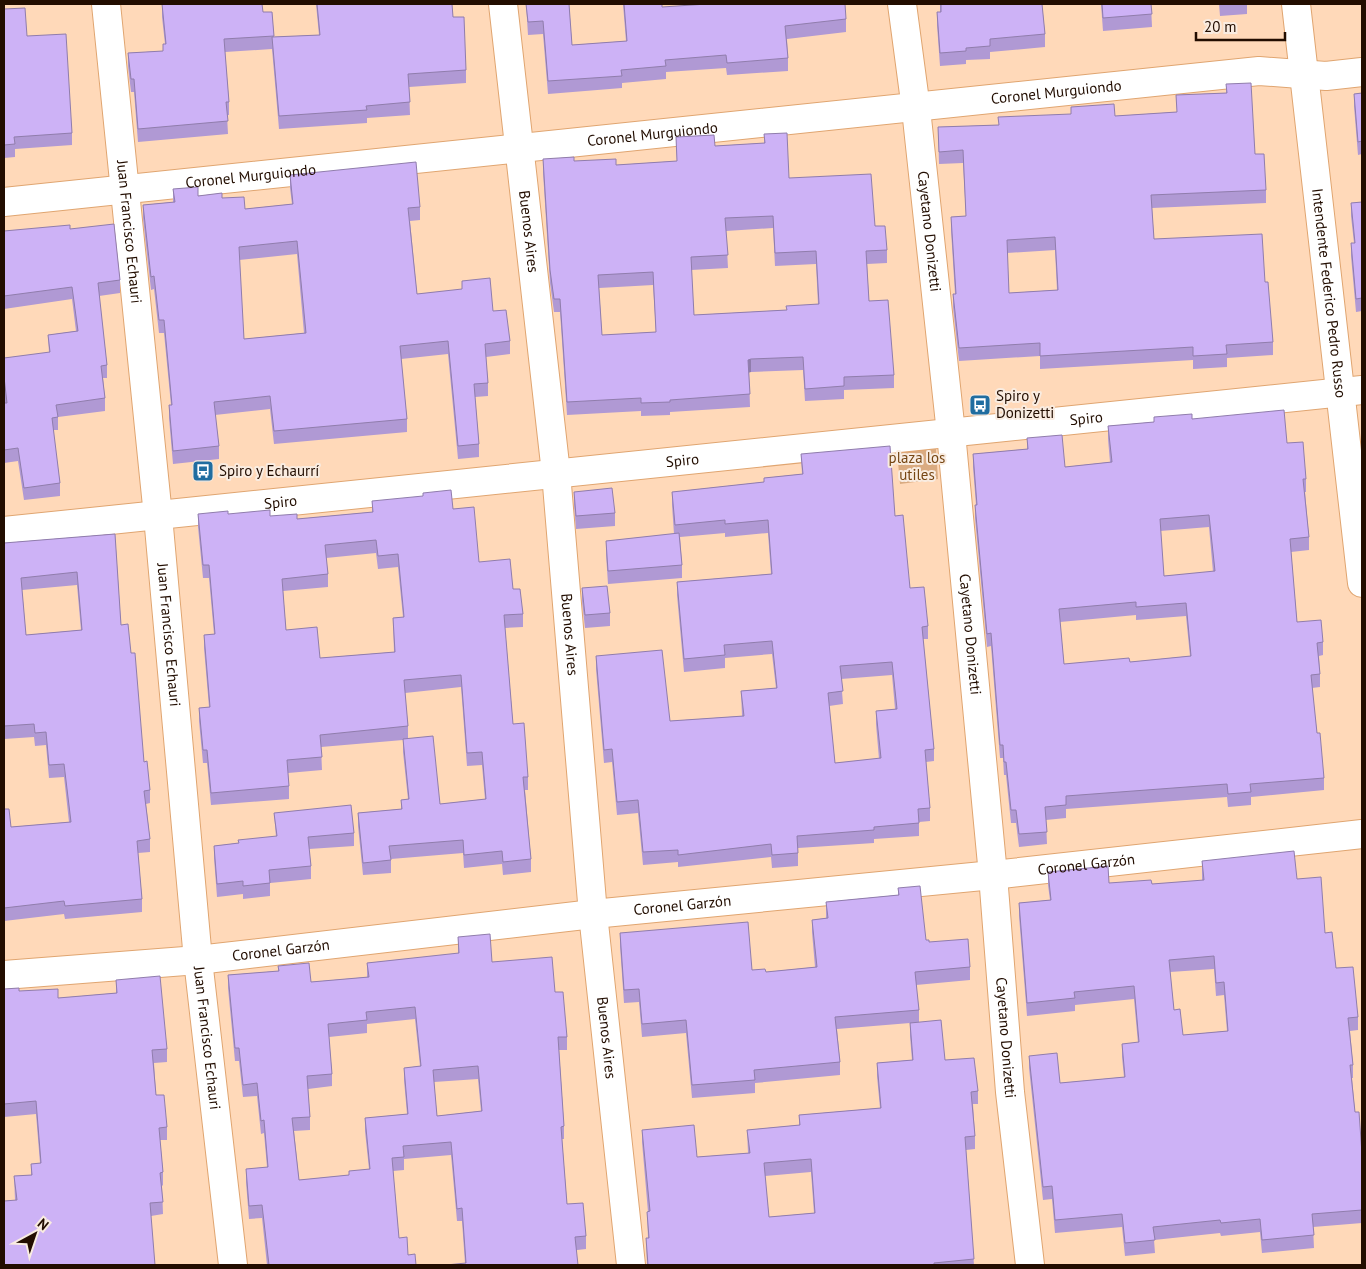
<svg xmlns="http://www.w3.org/2000/svg" width="1366" height="1269" font-family="'PT Sans',sans-serif">
	<style>
		.green { fill: #daab81 }
		.lines { fill: none; stroke-linecap: round; stroke-linejoin: round }
		.minor-casing { stroke: #e0a570; stroke-width: 30 }
		.minor { stroke: #fff; stroke-width: 28 }
		.wall { fill: #b099d4; fill-rule: evenodd }
		.shaded-wall { fill: #907dac }
		.building { fill: #cdb2f6; stroke: #907dac; fill-rule: evenodd }
		.labels { text-anchor: middle; stroke-width: 4; stroke-linejoin: round; paint-order: stroke }
		.street-label { font-size: 15px; fill: #220d00; stroke: #f9ece1 }
		.poi-label { font-size: 15px; fill: #220d00; stroke: #f9ece1; text-anchor: start }
		.park-label { font-size: 15px; fill: #764613; stroke: #f9ece1 }
	</style>
	<rect width="100%" height="100%" fill="#ffd9b9"/>
	<!-- green -->
	<path class="green" d="M 936,449 L 938,479 L 900,484 L 897,451 Z"/>
	<g class="lines">
		<!-- minor casing -->
		<g class="minor-casing">
			<g id="minor">
				<path id="s1" d="M 106,4 L 158,516 L 198,960 L 233,1265"/>
				<path id="s2" d="M 503,4 L 556,473 L 593,914 L 631,1265"/>
				<path id="s3" d="M 902,4 L 916,109 L 951,433 L 993,875 L 1010,1092 L 1030,1265"/>
				<path id="s4" d="M 1296,4 L 1362,583"/>
				<path id="s5" d="M 4,202 L 1259,71 L 1326,76 L 1362,72"/>
				<path id="s6" d="M 4,531 L 1362,390"/>
				<path id="s7" d="M 4,975 L 198,960 L 593,914 L 993,875 L 1362,834"/>
			</g>
		</g>
		<!-- minor -->
		<use href="#minor" class="minor"/>
	</g>
	<!-- wall -->
	<g class="wall">
		<path d="M 162,4 L 263,12 L 272,12 L 274,37 L 319,35 L 316,4 L 452,4 L 453,17 L 466,70 L 466,83 L 409,87 L 410,115 L 367,118 L 367,123 L 279,129 L 272,49 L 225,52 L 229,102 L 229,115 L 227,115 L 228,134 L 138,142 L 134,92 L 131,92 L 128,66 L 128,53 L 163,51 L 163,44 L 165,44 L 162,17 Z"/>
		<path d="M 526,4 L 569,4 L 572,45 L 626,41 L 623,4 L 662,4 L 662,7 L 846,19 L 846,32 L 787,39 L 788,58 L 788,71 L 727,75 L 726,68 L 666,72 L 666,79 L 622,83 L 622,88 L 548,94 L 543,34 L 528,35 Z"/>
		<path d="M 940,4 L 1042,4 L 1045,34 L 1045,47 L 990,52 L 990,59 L 966,60 L 966,64 L 940,66 L 937,25 L 937,12 L 940,12 Z"/>
		<path d="M 1101,4 L 1151,4 L 1152,27 L 1103,31 Z"/>
		<path d="M 1219,4 L 1247,4 L 1247,14 L 1220,16 Z"/>
		<path d="M 4,9 L 27,36 L 72,133 L 72,145 L 15,149 L 15,157 L 4,158 Z"/>
		<path d="M 1226,84 L 1255,154 L 1266,190 L 1266,203 L 1152,208 L 1154,239 L 1265,282 L 1273,342 L 1273,355 L 1227,358 L 1227,367 L 1193,369 L 1193,360 L 1040,369 L 1040,356 L 959,361 L 953,307 L 953,294 L 955,294 L 951,230 L 951,217 L 966,216 L 963,163 L 939,164 L 938,127 L 998,125 L 1115,116 L 1177,112 L 1176,95 L 1226,93 ZM 1055,250 L 1057,290 L 1009,293 L 1007,253 Z"/>
		<path d="M 1362,93 L 1362,154 L 1358,155 L 1354,106 L 1354,94 Z"/>
		<path d="M 764,134 L 789,178 L 875,226 L 887,250 L 887,263 L 867,264 L 869,301 L 894,375 L 894,388 L 844,390 L 844,399 L 805,401 L 803,370 L 751,372 L 749,372 L 750,407 L 670,412 L 670,415 L 641,416 L 641,411 L 567,415 L 560,312 L 554,312 L 550,283 L 543,172 L 543,159 L 616,165 L 677,161 L 676,137 L 715,146 L 764,143 ZM 773,228 L 775,266 L 816,264 L 818,304 L 786,310 L 694,315 L 691,270 L 728,268 L 726,231 ZM 653,285 L 656,332 L 602,335 L 599,288 Z"/>
		<path d="M 290,175 L 420,207 L 420,220 L 410,221 L 417,294 L 462,290 L 462,281 L 493,311 L 510,341 L 510,354 L 486,357 L 488,383 L 488,396 L 475,397 L 479,444 L 479,457 L 458,459 L 448,354 L 401,359 L 407,419 L 407,432 L 274,444 L 270,409 L 215,415 L 219,446 L 219,459 L 173,464 L 169,418 L 169,405 L 171,405 L 164,333 L 159,333 L 154,289 L 151,290 L 143,218 L 143,205 L 173,202 L 173,189 L 198,196 L 222,198 L 245,209 L 292,204 L 290,188 ZM 297,254 L 304,333 L 244,339 L 239,260 Z"/>
		<path d="M 1362,202 L 1362,311 L 1356,312 L 1351,256 L 1351,243 L 1354,243 L 1351,216 L 1351,203 Z"/>
		<path d="M 70,229 L 120,280 L 120,293 L 99,296 L 107,365 L 107,378 L 103,378 L 105,398 L 105,411 L 58,417 L 58,430 L 53,430 L 60,483 L 60,496 L 24,500 L 18,461 L 4,463 L 4,403 L 5,403 L 4,390 L 4,358 L 49,353 L 48,335 L 76,331 L 72,299 L 4,309 L 4,231 Z"/>
		<path d="M 1154,417 L 1192,419 L 1287,443 L 1306,479 L 1306,492 L 1305,492 L 1309,537 L 1309,550 L 1291,552 L 1297,622 L 1323,642 L 1323,655 L 1319,656 L 1320,674 L 1320,687 L 1312,688 L 1317,733 L 1324,778 L 1324,790 L 1251,797 L 1251,805 L 1228,807 L 1227,797 L 1066,809 L 1066,818 L 1046,820 L 1047,844 L 1019,847 L 1016,823 L 1011,823 L 1006,775 L 1004,775 L 1003,758 L 1000,758 L 991,646 L 987,647 L 975,518 L 975,505 L 976,505 L 973,467 L 973,454 L 1027,449 L 1027,438 L 1065,467 L 1110,462 L 1108,439 L 1108,426 L 1154,422 ZM 1209,527 L 1213,572 L 1164,576 L 1160,531 ZM 1136,615 L 1136,620 L 1186,616 L 1190,656 L 1130,662 L 1064,664 L 1060,622 Z"/>
		<path d="M 801,454 L 895,516 L 910,588 L 928,626 L 928,639 L 923,639 L 934,749 L 934,761 L 926,762 L 930,808 L 930,821 L 919,822 L 919,836 L 874,839 L 874,843 L 798,848 L 798,866 L 772,868 L 771,857 L 678,867 L 678,862 L 643,865 L 638,813 L 617,815 L 612,762 L 604,763 L 596,669 L 596,656 L 670,721 L 742,716 L 741,691 L 776,688 L 772,654 L 725,658 L 725,668 L 684,672 L 677,595 L 677,582 L 771,574 L 768,533 L 725,537 L 725,533 L 680,537 L 682,565 L 682,578 L 608,584 L 606,554 L 606,541 L 674,534 L 672,505 L 672,492 L 764,482 L 764,478 L 802,474 ZM 892,675 L 895,709 L 876,711 L 876,724 L 879,759 L 835,763 L 829,706 L 843,704 L 841,679 Z"/>
		<path d="M 574,492 L 615,513 L 615,526 L 576,529 L 574,504 Z"/>
		<path d="M 372,501 L 453,509 L 479,562 L 513,589 L 523,614 L 523,627 L 505,628 L 513,724 L 528,777 L 528,790 L 525,790 L 531,859 L 531,872 L 503,875 L 502,864 L 464,868 L 463,853 L 391,859 L 391,873 L 363,875 L 358,826 L 358,813 L 401,809 L 401,800 L 408,799 L 403,752 L 403,740 L 321,747 L 322,770 L 288,773 L 289,786 L 289,799 L 211,805 L 207,763 L 203,763 L 199,721 L 199,708 L 209,707 L 204,648 L 204,635 L 214,634 L 209,578 L 203,578 L 198,527 L 198,514 L 228,514 L 270,516 L 297,519 L 372,512 ZM 376,553 L 378,569 L 398,567 L 403,617 L 393,618 L 394,652 L 320,658 L 286,630 L 283,591 L 328,587 L 328,574 L 326,558 ZM 461,687 L 467,766 L 482,765 L 485,799 L 440,804 L 408,738 L 408,726 L 405,693 Z"/>
		<path d="M 115,534 L 121,625 L 144,762 L 150,790 L 150,803 L 146,804 L 150,839 L 150,852 L 138,853 L 142,899 L 142,912 L 65,919 L 64,914 L 4,921 L 4,809 L 11,827 L 69,822 L 64,777 L 49,778 L 46,745 L 35,746 L 34,737 L 4,739 L 4,543 ZM 77,585 L 81,630 L 26,635 L 22,590 Z"/>
		<path d="M 582,588 L 610,613 L 610,626 L 585,628 L 582,601 Z"/>
		<path d="M 274,813 L 354,833 L 354,846 L 309,849 L 311,866 L 311,879 L 270,883 L 270,896 L 243,899 L 243,894 L 217,897 L 214,858 L 214,846 L 238,843 L 276,837 Z"/>
		<path d="M 1202,861 L 1297,879 L 1325,933 L 1336,968 L 1358,1017 L 1358,1030 L 1350,1031 L 1353,1065 L 1353,1078 L 1352,1078 L 1355,1112 L 1362,1154 L 1362,1223 L 1313,1227 L 1314,1248 L 1262,1253 L 1260,1232 L 1221,1236 L 1220,1233 L 1154,1240 L 1155,1253 L 1125,1256 L 1122,1227 L 1055,1233 L 1052,1199 L 1043,1200 L 1029,1068 L 1029,1056 L 1060,1083 L 1124,1077 L 1122,1057 L 1122,1044 L 1138,1043 L 1134,999 L 1075,1005 L 1075,1011 L 1027,1016 L 1019,916 L 1019,903 L 1050,900 L 1048,885 L 1048,872 L 1109,883 L 1152,884 L 1202,881 ZM 1214,969 L 1216,996 L 1224,995 L 1227,1031 L 1183,1035 L 1174,1010 L 1170,972 Z"/>
		<path d="M 898,888 L 926,940 L 970,967 L 970,980 L 916,985 L 919,1010 L 919,1022 L 945,1060 L 978,1091 L 978,1104 L 973,1104 L 975,1136 L 975,1149 L 966,1150 L 974,1265 L 647,1265 L 646,1238 L 648,1238 L 647,1212 L 648,1212 L 642,1142 L 642,1130 L 697,1157 L 748,1153 L 747,1130 L 799,1125 L 799,1115 L 880,1108 L 877,1076 L 877,1063 L 912,1060 L 910,1036 L 910,1023 L 837,1029 L 840,1062 L 840,1075 L 755,1083 L 755,1093 L 692,1098 L 686,1033 L 642,1037 L 639,1002 L 624,1003 L 620,946 L 620,933 L 752,970 L 766,972 L 815,967 L 812,932 L 812,920 L 826,918 L 826,902 L 898,895 ZM 811,1172 L 814,1213 L 769,1217 L 765,1176 Z"/>
		<path d="M 458,937 L 492,962 L 555,992 L 567,1037 L 567,1050 L 559,1050 L 564,1126 L 564,1139 L 562,1139 L 567,1204 L 586,1236 L 586,1249 L 465,1263 L 462,1221 L 457,1221 L 451,1155 L 404,1159 L 404,1170 L 393,1171 L 399,1238 L 408,1255 L 416,1265 L 267,1265 L 262,1218 L 249,1219 L 246,1182 L 246,1169 L 267,1167 L 264,1133 L 261,1134 L 257,1096 L 243,1097 L 239,1061 L 235,1061 L 228,988 L 228,975 L 278,971 L 278,966 L 311,982 L 367,977 L 367,963 L 458,954 ZM 415,1019 L 420,1066 L 404,1068 L 404,1080 L 407,1114 L 365,1118 L 365,1131 L 369,1169 L 349,1175 L 299,1180 L 294,1131 L 310,1130 L 310,1117 L 308,1089 L 332,1086 L 332,1074 L 329,1037 L 367,1033 L 367,1024 ZM 478,1079 L 481,1111 L 437,1116 L 434,1082 Z"/>
		<path d="M 116,980 L 167,1049 L 167,1062 L 154,1063 L 156,1095 L 167,1127 L 167,1140 L 160,1140 L 163,1172 L 163,1185 L 162,1186 L 163,1214 L 151,1216 L 15,1200 L 14,1176 L 31,1175 L 31,1164 L 40,1163 L 36,1114 L 4,1117 L 4,989 L 19,991 L 58,998 L 116,993 Z"/>
	</g>
	<!-- shaded-wall -->
	<path class="shaded-wall" d="M 751,359 L 751,372 L 748,373 L 748,360 Z"/>
	<!-- building -->
	<g class="building">
		<path d="M 162,4 L 262,4 L 263,12 L 272,12 L 274,36 L 224,39 L 229,102 L 226,102 L 228,121 L 138,129 L 134,79 L 131,79 L 128,53 L 163,51 L 163,44 L 166,44 Z"/>
		<path d="M 317,4 L 452,4 L 453,17 L 464,17 L 466,70 L 408,74 L 410,102 L 366,106 L 367,110 L 279,116 L 272,37 L 320,35 Z"/>
		<path d="M 526,4 L 569,4 L 572,45 L 627,41 L 624,4 L 662,4 L 662,7 L 707,4 L 845,4 L 846,19 L 785,26 L 788,58 L 727,63 L 726,55 L 665,60 L 666,66 L 621,70 L 622,76 L 548,81 L 543,21 L 528,22 Z"/>
		<path d="M 941,4 L 1042,4 L 1045,34 L 990,39 L 990,46 L 966,48 L 966,51 L 940,53 L 937,12 L 941,12 Z"/>
		<path d="M 1102,4 L 1151,4 L 1152,14 L 1103,18 Z"/>
		<path d="M 25,8 L 27,36 L 66,34 L 72,133 L 14,137 L 15,144 L 4,145 L 4,9 Z"/>
		<path d="M 1251,83 L 1255,154 L 1264,154 L 1266,190 L 1151,195 L 1154,239 L 1262,234 L 1265,282 L 1268,282 L 1273,342 L 1226,345 L 1227,354 L 1193,356 L 1193,347 L 1040,356 L 1040,343 L 959,348 L 953,294 L 956,294 L 951,217 L 966,216 L 963,150 L 939,152 L 938,127 L 999,125 L 998,117 L 1071,114 L 1071,107 L 1114,104 L 1115,116 L 1177,112 L 1176,95 L 1227,93 L 1226,84 ZM 1055,237 L 1058,290 L 1009,293 L 1007,240 Z"/>
		<path d="M 1362,93 L 1362,141 L 1358,142 L 1354,94 Z"/>
		<path d="M 787,133 L 789,178 L 871,174 L 875,226 L 885,226 L 887,250 L 866,251 L 869,301 L 888,300 L 894,375 L 844,377 L 844,386 L 805,389 L 803,357 L 751,359 L 748,360 L 750,394 L 670,400 L 670,402 L 641,403 L 641,398 L 567,402 L 560,299 L 554,299 L 550,270 L 543,159 L 574,157 L 574,161 L 616,159 L 616,165 L 677,161 L 676,137 L 714,135 L 715,146 L 765,143 L 764,134 ZM 773,216 L 775,253 L 816,251 L 819,304 L 786,306 L 787,310 L 694,315 L 691,257 L 728,255 L 725,218 ZM 653,272 L 656,332 L 602,335 L 598,275 Z"/>
		<path d="M 416,162 L 420,207 L 408,208 L 417,294 L 462,289 L 462,281 L 490,278 L 493,311 L 506,310 L 510,341 L 485,344 L 488,383 L 474,384 L 479,444 L 458,446 L 448,341 L 400,346 L 407,419 L 274,431 L 270,396 L 214,402 L 219,446 L 173,451 L 169,405 L 172,405 L 164,320 L 159,320 L 154,276 L 151,277 L 143,205 L 175,202 L 173,189 L 198,187 L 198,196 L 222,193 L 222,198 L 244,197 L 245,209 L 293,204 L 290,175 ZM 297,241 L 306,333 L 244,339 L 239,247 Z"/>
		<path d="M 1362,202 L 1362,298 L 1356,299 L 1351,243 L 1355,243 L 1351,203 Z"/>
		<path d="M 114,224 L 120,280 L 98,283 L 107,365 L 101,366 L 105,398 L 56,405 L 58,417 L 52,418 L 60,483 L 24,488 L 18,448 L 4,450 L 4,403 L 7,403 L 4,377 L 4,358 L 50,352 L 48,335 L 78,331 L 72,287 L 4,296 L 4,231 L 70,225 L 70,229 Z"/>
		<path d="M 1284,410 L 1287,443 L 1303,442 L 1306,479 L 1303,479 L 1309,537 L 1290,539 L 1297,622 L 1321,620 L 1323,642 L 1317,643 L 1320,674 L 1311,675 L 1317,733 L 1320,733 L 1324,778 L 1250,784 L 1251,792 L 1228,794 L 1227,784 L 1066,796 L 1066,805 L 1045,807 L 1047,832 L 1019,834 L 1016,810 L 1011,810 L 1006,762 L 1004,762 L 1003,745 L 1000,745 L 991,633 L 987,634 L 975,505 L 977,505 L 973,454 L 1028,449 L 1027,438 L 1062,435 L 1065,467 L 1112,462 L 1108,426 L 1154,422 L 1154,417 L 1192,414 L 1192,419 ZM 1209,515 L 1215,571 L 1164,576 L 1160,519 ZM 1136,602 L 1136,607 L 1186,603 L 1191,656 L 1130,662 L 1129,658 L 1064,664 L 1059,609 Z"/>
		<path d="M 890,446 L 895,516 L 903,515 L 910,588 L 924,587 L 928,626 L 922,627 L 934,749 L 925,750 L 930,808 L 918,809 L 919,823 L 874,827 L 874,830 L 797,836 L 798,853 L 772,855 L 771,844 L 678,855 L 678,850 L 643,852 L 638,800 L 617,802 L 612,749 L 604,750 L 596,656 L 662,650 L 670,721 L 744,716 L 741,691 L 777,688 L 772,641 L 724,645 L 725,655 L 684,659 L 677,582 L 772,574 L 768,520 L 725,524 L 725,520 L 675,525 L 672,492 L 764,482 L 764,478 L 803,474 L 801,454 ZM 892,662 L 897,709 L 876,711 L 881,758 L 835,763 L 828,693 L 843,691 L 840,666 Z"/>
		<path d="M 612,488 L 615,513 L 576,516 L 574,492 Z"/>
		<path d="M 451,490 L 453,509 L 474,507 L 479,562 L 510,559 L 513,589 L 520,589 L 523,614 L 504,615 L 513,724 L 524,723 L 528,777 L 523,777 L 531,859 L 503,862 L 502,851 L 464,855 L 463,840 L 389,846 L 391,860 L 363,863 L 358,813 L 402,809 L 401,800 L 409,799 L 403,739 L 433,736 L 440,804 L 486,799 L 482,752 L 467,753 L 461,675 L 404,680 L 408,726 L 320,735 L 322,757 L 287,760 L 289,786 L 211,793 L 207,750 L 203,750 L 199,708 L 210,707 L 204,635 L 215,634 L 209,565 L 203,565 L 198,514 L 228,511 L 228,514 L 270,510 L 270,516 L 297,514 L 297,519 L 373,512 L 372,501 L 423,496 L 423,493 ZM 376,540 L 378,556 L 398,554 L 404,617 L 393,618 L 395,652 L 320,658 L 317,627 L 286,630 L 282,579 L 328,574 L 325,545 Z"/>
		<path d="M 679,533 L 682,565 L 608,571 L 606,541 Z"/>
		<path d="M 115,534 L 121,625 L 128,624 L 131,653 L 135,653 L 144,762 L 147,761 L 150,790 L 144,791 L 150,839 L 137,841 L 142,899 L 65,906 L 64,901 L 4,908 L 4,809 L 9,809 L 11,827 L 71,822 L 64,764 L 49,765 L 46,732 L 35,733 L 34,724 L 4,726 L 4,543 ZM 77,572 L 82,630 L 26,635 L 21,578 Z"/>
		<path d="M 607,586 L 610,613 L 585,615 L 582,588 Z"/>
		<path d="M 351,805 L 354,833 L 308,837 L 311,866 L 269,870 L 270,883 L 243,886 L 243,881 L 217,884 L 214,846 L 239,843 L 238,840 L 277,836 L 274,813 Z"/>
		<path d="M 1294,851 L 1297,879 L 1321,877 L 1325,933 L 1332,932 L 1336,968 L 1353,967 L 1358,1017 L 1348,1018 L 1353,1065 L 1350,1065 L 1355,1112 L 1359,1112 L 1362,1154 L 1362,1210 L 1312,1214 L 1314,1235 L 1262,1240 L 1260,1219 L 1221,1223 L 1220,1220 L 1153,1227 L 1155,1240 L 1125,1243 L 1122,1214 L 1055,1220 L 1052,1186 L 1043,1187 L 1029,1056 L 1057,1053 L 1060,1083 L 1125,1077 L 1122,1044 L 1139,1042 L 1134,986 L 1074,992 L 1075,998 L 1027,1003 L 1019,903 L 1051,900 L 1048,872 L 1108,866 L 1109,883 L 1151,880 L 1152,884 L 1204,880 L 1202,861 ZM 1214,956 L 1216,983 L 1224,982 L 1228,1031 L 1183,1035 L 1180,1009 L 1174,1010 L 1169,960 Z"/>
		<path d="M 920,886 L 926,940 L 929,940 L 929,942 L 968,939 L 970,967 L 915,972 L 919,1010 L 835,1017 L 840,1062 L 754,1070 L 755,1080 L 692,1085 L 686,1020 L 642,1024 L 639,989 L 624,990 L 620,933 L 748,922 L 752,970 L 765,969 L 766,972 L 817,967 L 812,920 L 828,918 L 826,902 L 899,895 L 898,888 Z"/>
		<path d="M 490,934 L 492,962 L 552,957 L 555,992 L 563,992 L 567,1037 L 558,1037 L 564,1126 L 561,1127 L 567,1204 L 583,1203 L 586,1236 L 575,1237 L 578,1265 L 446,1265 L 466,1263 L 462,1208 L 457,1209 L 451,1142 L 403,1146 L 404,1157 L 392,1158 L 399,1238 L 407,1237 L 408,1255 L 415,1254 L 416,1265 L 269,1265 L 262,1205 L 249,1206 L 246,1169 L 268,1167 L 264,1120 L 261,1121 L 257,1083 L 243,1085 L 239,1048 L 235,1048 L 228,975 L 279,971 L 278,966 L 309,963 L 311,982 L 369,977 L 367,963 L 459,953 L 458,937 ZM 415,1007 L 421,1066 L 404,1068 L 408,1114 L 365,1118 L 370,1169 L 349,1171 L 349,1175 L 299,1180 L 292,1118 L 310,1117 L 307,1076 L 332,1074 L 328,1024 L 367,1020 L 366,1012 ZM 478,1066 L 482,1111 L 437,1116 L 433,1070 Z"/>
		<path d="M 160,976 L 167,1049 L 152,1050 L 156,1095 L 164,1095 L 167,1127 L 159,1128 L 163,1172 L 160,1173 L 163,1202 L 150,1203 L 155,1265 L 4,1265 L 4,1201 L 17,1200 L 14,1176 L 32,1175 L 31,1164 L 41,1163 L 36,1101 L 4,1104 L 4,989 L 19,988 L 19,991 L 58,989 L 58,998 L 117,993 L 116,980 Z"/>
		<path d="M 941,1020 L 945,1060 L 974,1058 L 978,1091 L 971,1092 L 975,1136 L 965,1137 L 974,1259 L 934,1263 L 934,1265 L 648,1265 L 646,1238 L 649,1238 L 647,1212 L 650,1211 L 642,1130 L 694,1125 L 697,1157 L 750,1153 L 747,1130 L 800,1125 L 799,1115 L 881,1108 L 877,1063 L 913,1060 L 910,1023 ZM 811,1159 L 815,1213 L 769,1217 L 764,1163 Z"/>
	</g>
	<!-- icons -->
	<defs>
		<g id="bus-square" transform="scale(1.125)"><rect x="-9" y="-9" width="18" height="18" rx="4" fill="#206da0" stroke="#f9ece1"/><path d="M-5-6H5V4H4V6H2V4H-2V6H-4V4H-5ZM-3.5-4V0h7V-4ZM-3.5 1.2v1.5H-2V1.2ZM2 1.2v1.5H3.5V1.2Z" fill="#fff"/></g>
	</defs>
	<g fill-rule="evenodd">
		<use href="#bus-square" x="980" y="405"/>
		<use href="#bus-square" x="203" y="471"/>
	</g>
	<g class="labels">
		<!-- street labels -->
		<g class="street-label">
			<text dy="5" stroke="none"><textPath href="#s5" startOffset="1058">Coronel Murguiondo</textPath></text>
			<text dy="5" stroke="none"><textPath href="#s5" startOffset="652">Coronel Murguiondo</textPath></text>
			<text dy="5" stroke="none"><textPath href="#s5" startOffset="248">Coronel Murguiondo</textPath></text>
			<text dy="5" stroke="none"><textPath href="#s2" startOffset="229">Buenos Aires</textPath></text>
			<text dy="5" stroke="none"><textPath href="#s3" startOffset="229">Cayetano Donizetti</textPath></text>
			<text dy="5" stroke="none"><textPath href="#s1" startOffset="229">Juan Francisco Echauri</textPath></text>
			<text dy="5" stroke="none"><textPath href="#s4" startOffset="291">Intendente Federico Pedro Russo</textPath></text>
			<text dy="5" stroke="none"><textPath href="#s6" startOffset="1088">Spiro</textPath></text>
			<text dy="5" stroke="none"><textPath href="#s6" startOffset="682">Spiro</textPath></text>
			<text dy="5" stroke="none"><textPath href="#s6" startOffset="278">Spiro</textPath></text>
			<text dy="5" stroke="none"><textPath href="#s2" startOffset="634">Buenos Aires</textPath></text>
			<text dy="5" stroke="none"><textPath href="#s3" startOffset="634">Cayetano Donizetti</textPath></text>
			<text dy="5" stroke="none"><textPath href="#s1" startOffset="634">Juan Francisco Echauri</textPath></text>
			<text dy="5" stroke="none"><textPath href="#s7" startOffset="1088">Coronel Garzón</textPath></text>
			<text dy="5" stroke="none"><textPath href="#s7" startOffset="682">Coronel Garzón</textPath></text>
			<text dy="5" stroke="none"><textPath href="#s7" startOffset="278">Coronel Garzón</textPath></text>
			<text dy="5" stroke="none"><textPath href="#s2" startOffset="1039">Buenos Aires</textPath></text>
			<text dy="5" stroke="none"><textPath href="#s3" startOffset="1039">Cayetano Donizetti</textPath></text>
			<text dy="5" stroke="none"><textPath href="#s1" startOffset="1039">Juan Francisco Echauri</textPath></text>
		</g>
		<!-- poi labels -->
		<g class="poi-label">
			<text x="996" y="401">Spiro y<tspan x="996" dy="17">Donizetti</tspan></text>
			<text x="219" y="476">Spiro y Echaurrí</text>
		</g>
		<!-- park labels -->
		<g class="park-label">
			<text x="917" y="463">plaza los<tspan x="917" dy="17">utiles</tspan></text>
		</g>
	</g>
	<!-- border -->
	<rect width="1366" height="1269" fill="none" stroke="#220d00" stroke-width="10"/>
	<!-- north arrow -->
	<g transform="translate(35 1234) rotate(40)" stroke="#f9ece1" stroke-width="4" paint-order="stroke">
	<path d="M0-4L9 19L0 12L-9 19Z" fill="#220d00"/>
	<text y="-8" font-size="14" font-weight="bold" text-anchor="middle" fill="#220d00">N</text>
	</g>
	<!-- scale -->
	<path d="M1196 32v8h89v-8" fill="none" stroke="#220d00" stroke-width="2.5"/>
	<text x="1204" y="32" font-size="15" fill="#220d00" stroke="#f9ece1" stroke-width="4" paint-order="stroke">20 m</text>
</svg>
